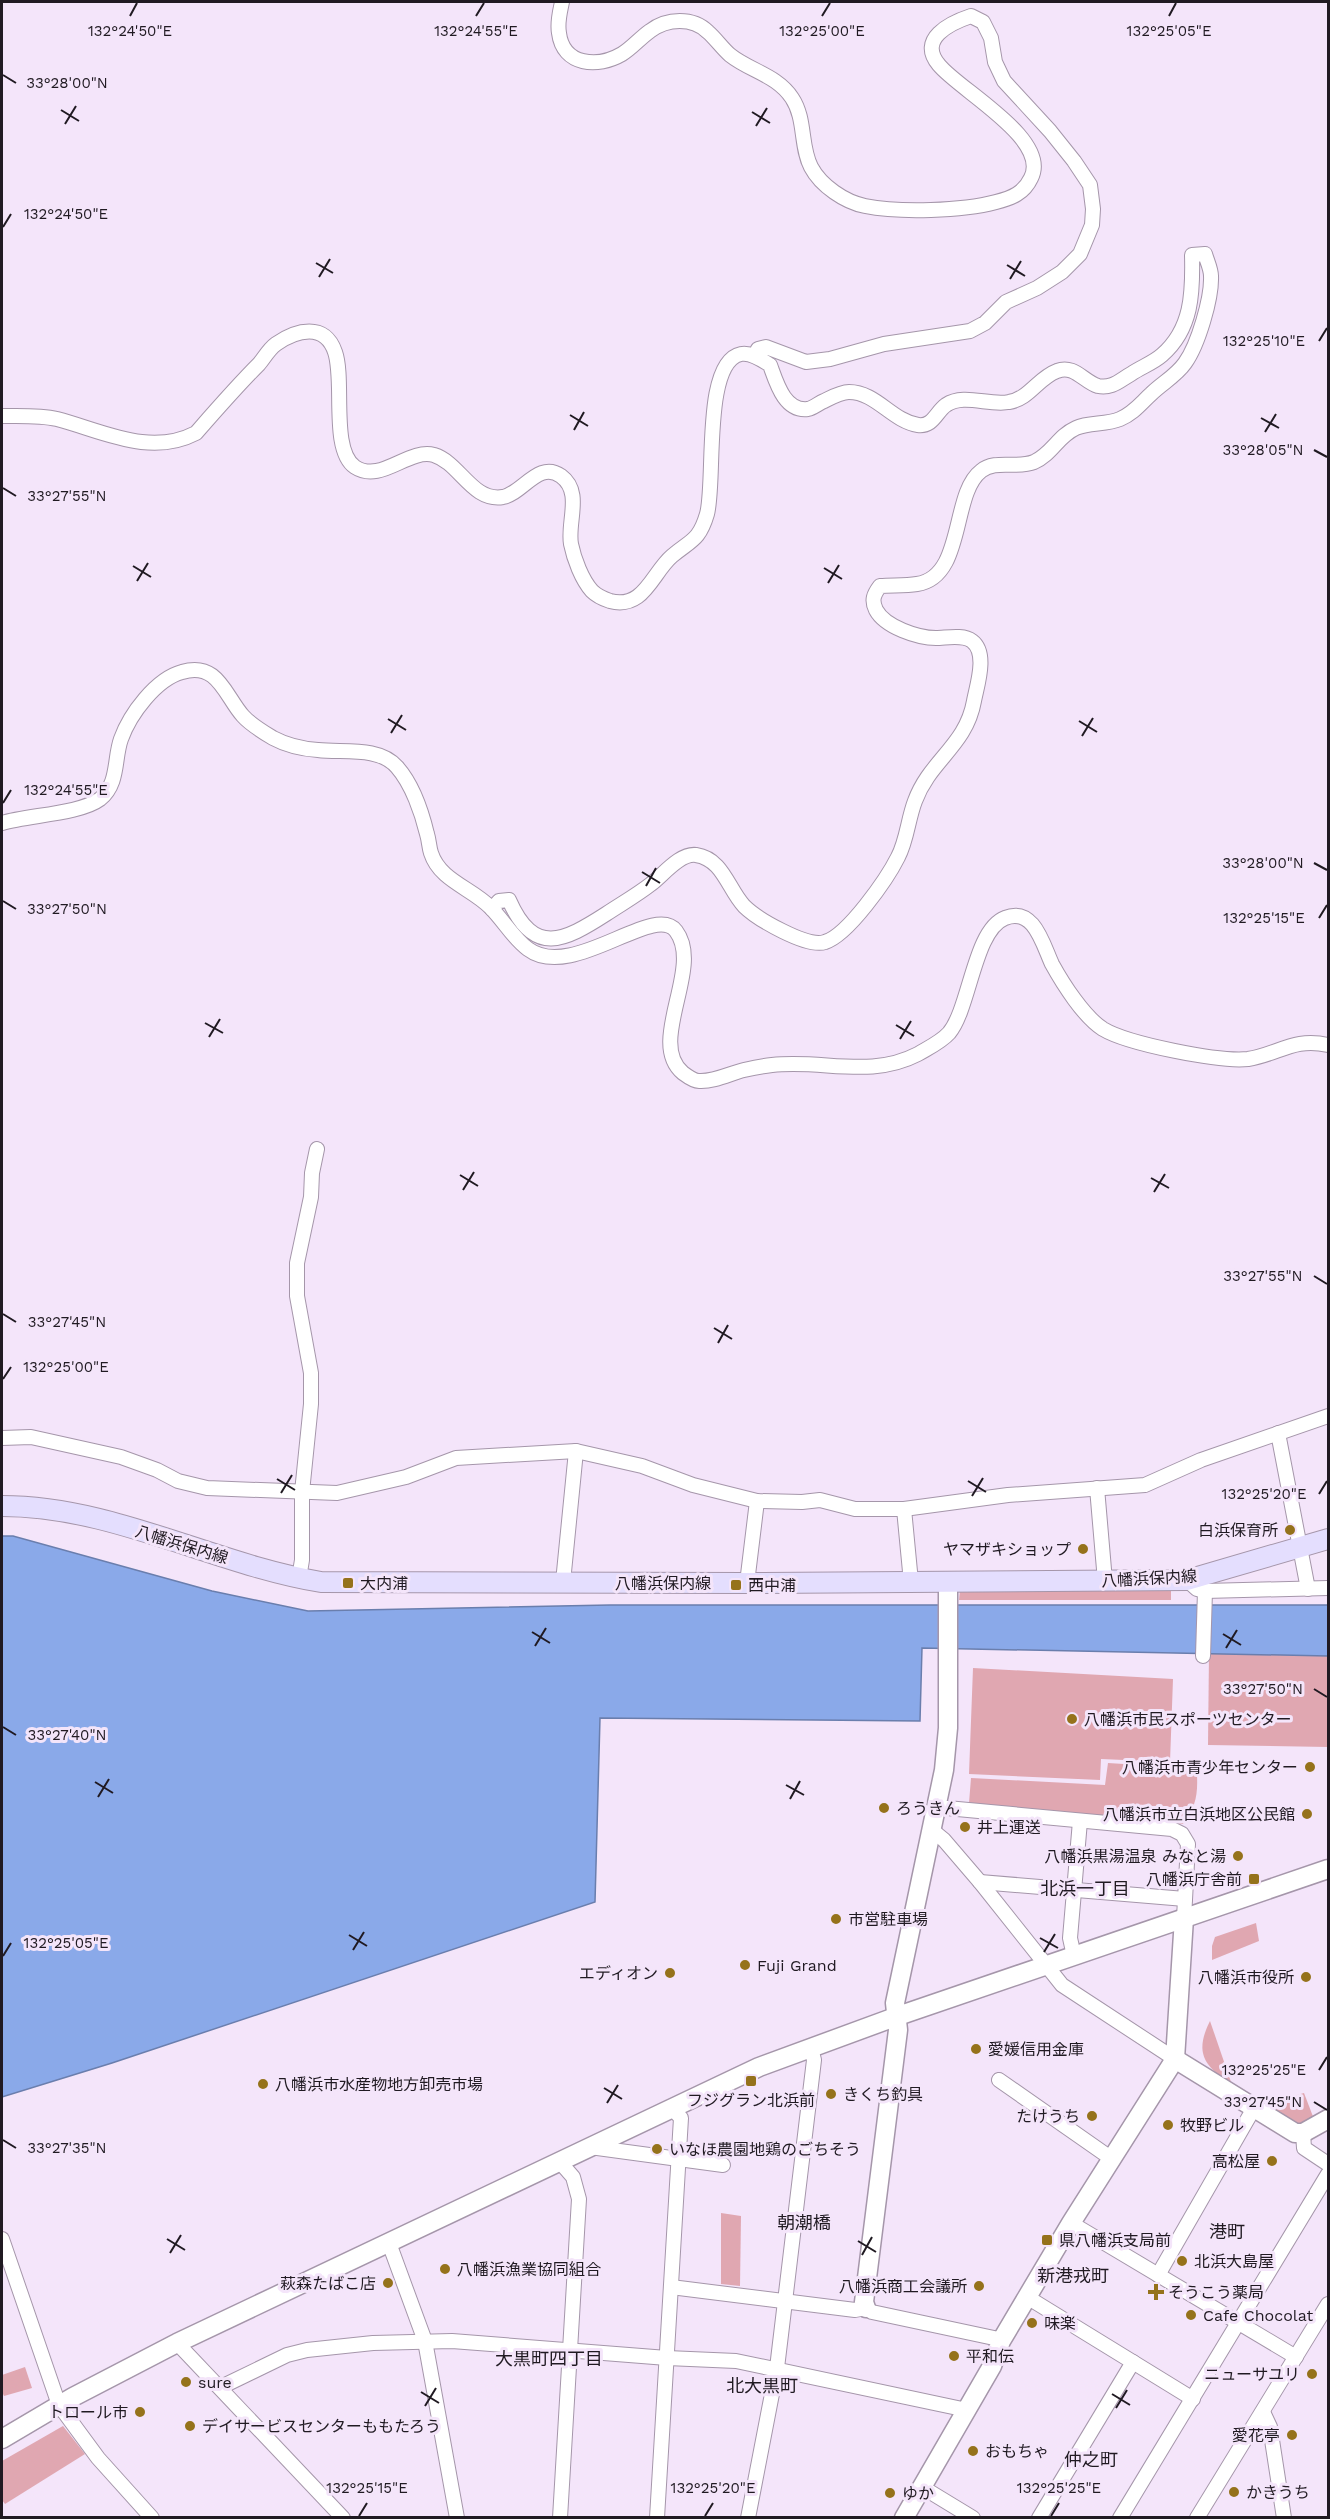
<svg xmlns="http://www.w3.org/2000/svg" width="1330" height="2519" font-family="'Work Sans','Noto Sans JP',sans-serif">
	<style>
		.green { fill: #e0a7b1 }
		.water { fill: #8aa9e9; stroke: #6a7ead; stroke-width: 1.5 }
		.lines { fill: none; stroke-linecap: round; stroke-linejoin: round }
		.minor-casing { stroke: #a596aa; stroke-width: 16 }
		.tertiary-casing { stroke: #a596aa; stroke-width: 21 }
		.secondary-casing { stroke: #a596aa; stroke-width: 22 }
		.minor { stroke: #fff; stroke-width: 14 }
		.tertiary { stroke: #fff; stroke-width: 18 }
		.secondary { stroke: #e4defe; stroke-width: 20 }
		.ticks { fill: none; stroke: #201a22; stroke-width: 2 }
		.poi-dot { fill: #95721b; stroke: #f4e5fa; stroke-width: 2 }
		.labels { text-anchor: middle; stroke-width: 6; stroke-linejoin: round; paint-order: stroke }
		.poi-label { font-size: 16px; fill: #201a22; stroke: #f4e5fa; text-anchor: start }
		.street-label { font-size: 16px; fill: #201a22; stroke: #f4e5fa }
		.neighbourhood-label { font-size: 18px; fill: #201a22; stroke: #f4e5fa }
		.ticks-label { font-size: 15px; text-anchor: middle; fill: #201a22; stroke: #f4e5fa; stroke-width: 6; stroke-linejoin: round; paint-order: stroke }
	</style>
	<rect width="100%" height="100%" fill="#f4e5fa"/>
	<!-- green -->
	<g class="green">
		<path d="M 1171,1588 L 1171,1600 L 959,1600 L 960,1590 Z"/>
		<path d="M 1209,1653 L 1328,1656 L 1328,1747 L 1208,1745 Z"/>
		<path d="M 973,1668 L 1173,1679 L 1170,1762 L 1101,1759 L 1100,1780 L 969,1774 Z"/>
		<path d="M 1108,1763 L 1188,1768 L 1197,1776 C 1198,1796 1195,1808 1183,1824 L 969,1803 L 971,1778 L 1105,1785 Z"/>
		<path d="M 1256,1923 L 1259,1941 L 1212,1960 L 1212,1946 L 1215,1937 Z"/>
		<path d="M 1210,2021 L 1232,2085 C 1204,2066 1194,2053 1210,2021 Z"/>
		<path d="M 1304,2093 L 1317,2127 L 1303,2133 L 1263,2114 L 1267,2104 Z"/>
		<path d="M 721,2213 L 741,2216 L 740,2286 L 721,2284 Z"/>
		<path d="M 25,2367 L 32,2388 L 4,2396 L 2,2392 L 2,2375 Z"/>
		<path d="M 63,2426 L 85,2454 L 5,2504 L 2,2500 L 2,2461 Z"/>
	</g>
	<!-- water -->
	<path class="water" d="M 2,1536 L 13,1536 L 212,1591 L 308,1611 L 610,1605 L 1328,1605 L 1328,1656 L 922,1648 L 920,1721 L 600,1718 L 595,1902 L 112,2063 L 2,2097 Z"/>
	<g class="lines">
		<!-- minor casing -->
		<g class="minor-casing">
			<g id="minor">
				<path d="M 562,2 C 560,12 557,22 559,33 C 563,66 598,68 622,54 C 632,48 640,38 650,31 C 667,18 693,17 708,32 C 716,39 722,48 730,55 C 750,71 777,75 792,98 C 806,119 800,146 811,167 C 821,186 845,202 865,206 C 900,213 962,211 996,202 C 1012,198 1024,193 1031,178 C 1051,139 959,90 939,65 C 917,39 950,23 971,16 L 983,22 L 991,38 L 995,62 L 1004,81 L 1050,131 L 1074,161 L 1090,185 L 1093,209 L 1092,225 L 1080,254 L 1062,272 L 1037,288 L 1006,302 L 985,323 L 970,331 L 884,344 L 830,359 L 806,362 L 766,347 L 758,349 L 755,356"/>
				<path d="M 2,416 C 19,416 40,415 57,419 C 103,431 150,457 196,433 C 217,409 237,386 259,364 C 264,358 269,349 276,344 C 296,330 325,322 335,352 C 345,380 330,450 355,467 C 381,484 408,448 434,455 C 460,463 472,502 503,497 C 523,493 539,460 561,476 C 583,492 567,522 571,544 C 574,559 582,580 592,591 C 597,596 604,599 610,601 C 644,610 652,573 672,556 C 691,540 699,541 707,514 C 716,481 702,362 741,354 C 751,352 762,360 770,365 C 776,381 784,412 808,409 C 813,408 819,403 824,401 C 832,397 841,392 849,392 C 876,392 892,421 918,425 C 933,427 936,412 946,405 C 964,393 989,406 1009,402 C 1029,399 1038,378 1057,371 C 1074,364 1084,382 1098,386 C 1112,389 1120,380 1131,374 C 1141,367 1153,363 1162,355 C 1192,329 1193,293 1192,255 L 1205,254 C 1207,261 1211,269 1211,276 C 1212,298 1198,345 1185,363 C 1176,376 1162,383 1151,394 C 1141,403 1134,413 1120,419 C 1106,425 1089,422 1076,428 C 1058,436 1052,454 1034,462 C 1017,469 995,459 981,471 C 951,494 965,577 917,584 C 905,586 892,585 880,586 C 874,594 871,600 876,610 C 885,627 918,638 936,638 C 946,638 963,634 972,641 C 988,653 977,685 974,701 C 966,746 930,760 915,801 C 908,819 907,840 898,857 C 887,879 848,935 825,942 C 807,948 757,919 744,906 C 728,889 723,859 696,855 C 680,853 663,875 651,884 C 637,895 621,904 606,914 C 564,941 534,957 509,900 L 499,901 L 492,909"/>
				<path d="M 2,823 C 28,815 80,814 100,799 C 119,784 114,758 121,739 C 130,714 156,679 182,672 C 218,661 225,696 243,716 C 251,725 263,732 273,738 C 286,745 303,749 318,750 C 343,753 379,746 397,767 C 412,784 422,813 427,834 C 429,840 429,847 431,853 C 440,881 472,888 491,908 C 504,921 513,938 528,949 C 572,982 654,902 676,931 C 704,968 646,1042 683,1073 C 687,1076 695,1081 699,1081 C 714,1082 731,1073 744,1070 C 753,1068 763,1066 772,1065 C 823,1059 870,1079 918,1054 C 928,1048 941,1042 949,1033 C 970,1008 974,930 1005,918 C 1034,906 1043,945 1052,964 C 1063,984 1084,1017 1103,1029 C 1128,1044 1219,1062 1248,1059 C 1279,1054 1294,1037 1328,1045"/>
				<path d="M 1278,1433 L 1308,1589"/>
				<path d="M 2,1438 L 31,1437 L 121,1457 L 157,1470 L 178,1481 L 207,1488 L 337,1493 L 406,1477 L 456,1458 L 576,1451 L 642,1466 L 693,1485 L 757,1501 L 802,1502 L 820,1500 L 855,1509 L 904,1509 L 1008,1495 L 1145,1485 L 1201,1460 L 1328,1416"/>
				<path d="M 1097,1488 L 1105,1581"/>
				<path d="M 904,1509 L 911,1582"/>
				<path d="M 299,1578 L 302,1560 L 302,1492 L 311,1404 L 311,1373 L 297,1296 L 297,1263 L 311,1197 L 312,1173 L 317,1149"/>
				<path d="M 1187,1580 L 1197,1589 L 1205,1591 L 1328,1588"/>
				<path d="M 563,1582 L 576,1451"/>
				<path d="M 747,1583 L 757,1501"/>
				<path d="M 1203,1656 L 1205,1591"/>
				<path d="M 936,1807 L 1172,1829 L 1182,1834 L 1188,1844 L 1184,1918"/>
				<path d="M 933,1831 L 944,1840 L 980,1882 L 1062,1985 L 1175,2059"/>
				<path d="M 980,1882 L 1185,1899"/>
				<path d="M 1074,1956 L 1070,1938 L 1080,1821"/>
				<path d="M 999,2080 L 1112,2159"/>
				<path d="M 1303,2133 L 1304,2148 L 1328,2164"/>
				<path d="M 590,2147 L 723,2165"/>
				<path d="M 1071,2223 L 1296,2357"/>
				<path d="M 2,2239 L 59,2405 L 98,2458 L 152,2518"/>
				<path d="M 389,2243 L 425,2341 L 457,2518"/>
				<path d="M 1158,2275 L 1254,2108"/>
				<path d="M 671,2287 L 855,2310 L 866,2308 L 872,2312 L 994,2338 L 1001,2341"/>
				<path d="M 1027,2297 L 1193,2399"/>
				<path d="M 177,2343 L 343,2518"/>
				<path d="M 221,2387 L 287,2355 L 307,2350 L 373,2343 L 452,2341 L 667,2358 L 736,2361 L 967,2410"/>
				<path d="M 1263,2412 L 1270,2427 L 1284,2518"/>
				<path d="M 922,2487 L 973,2518"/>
				<path d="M 560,2518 L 579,2199 L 573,2177 L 560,2162"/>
				<path d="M 657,2518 L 681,2118 L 671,2107"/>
				<path d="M 748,2518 L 777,2368 L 814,2060 L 811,2048"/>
				<path d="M 1039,2518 L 1133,2362"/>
				<path d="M 1120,2518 L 1328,2174"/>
				<path d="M 1197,2518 L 1328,2304"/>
			</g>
		</g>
		<!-- tertiary casing -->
		<g class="tertiary-casing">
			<g id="tertiary">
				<path d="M 1175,2059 L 1295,2133 L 1303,2133 L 1328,2119"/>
				<path d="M 866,2308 L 864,2302 L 898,2030 L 895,2003 L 944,1770 L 948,1728 L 948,1582"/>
				<path d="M 2,2439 L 73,2397 L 177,2343 L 759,2067 L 895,2017 L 1328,1869"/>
				<path d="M 904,2518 L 992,2366 L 1001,2341 L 1071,2223 L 1175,2059 L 1184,1918"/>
			</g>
		</g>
		<!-- secondary casing -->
		<g class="secondary-casing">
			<path id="secondary" d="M 2,1506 C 113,1506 213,1564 321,1582 L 747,1583 L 1187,1580 L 1328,1539"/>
		</g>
		<!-- minor -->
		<use href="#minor" class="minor"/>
		<!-- tertiary -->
		<use href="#tertiary" class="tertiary"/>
		<!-- secondary -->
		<use href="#secondary" class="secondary"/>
	</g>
	<!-- ticks -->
	<path class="ticks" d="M 130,16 L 137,3M 476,16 L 484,3M 822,16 L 830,3M 1169,16 L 1176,3M 3,75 L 16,83M 61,110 L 79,121M 752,112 L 770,123M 65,124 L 76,106M 756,126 L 767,108M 3,227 L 11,214M 316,263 L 333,273M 1007,265 L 1025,276M 319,277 L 330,259M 1010,279 L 1021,261M 1319,341 L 1327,328M 570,415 L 588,426M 1261,418 L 1279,428M 574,430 L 584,412M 1265,432 L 1276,414M 1314,450 L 1327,457M 3,488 L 16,496M 133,566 L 151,577M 824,568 L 842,579M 137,581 L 148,563M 828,583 L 839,565M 388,719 L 406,730M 1079,721 L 1097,732M 391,733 L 402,715M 1082,736 L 1093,718M 3,803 L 11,790M 1314,863 L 1327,870M 642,872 L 660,883M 646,886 L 656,868M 3,901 L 16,909M 1319,918 L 1327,905M 205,1023 L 223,1033M 896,1025 L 914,1036M 209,1037 L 220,1019M 900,1039 L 911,1021M 460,1175 L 478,1186M 1151,1178 L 1169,1188M 463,1190 L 474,1172M 1154,1192 L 1165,1174M 1314,1276 L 1327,1284M 3,1314 L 16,1322M 714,1328 L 732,1339M 718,1343 L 728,1325M 3,1379 L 11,1367M 277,1479 L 295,1490M 968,1481 L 986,1492M 281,1493 L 292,1475M 1319,1494 L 1327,1481M 972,1496 L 983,1478M 532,1632 L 550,1643M 1223,1634 L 1241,1645M 535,1646 L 546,1628M 1226,1648 L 1237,1630M 1314,1689 L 1327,1697M 3,1727 L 16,1735M 95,1782 L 113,1793M 786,1785 L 804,1795M 98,1797 L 109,1779M 790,1799 L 800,1781M 349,1935 L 367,1946M 1040,1938 L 1058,1948M 353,1950 L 364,1932M 1044,1952 L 1055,1934M 3,1956 L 11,1943M 1319,2070 L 1327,2057M 604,2088 L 622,2099M 1314,2102 L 1327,2110M 607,2103 L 618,2085M 3,2140 L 16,2148M 167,2239 L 185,2250M 858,2241 L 876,2252M 170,2253 L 181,2235M 862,2255 L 872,2237M 421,2392 L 439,2403M 1112,2394 L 1130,2405M 425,2406 L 436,2388M 1116,2408 L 1127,2390M 359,2516 L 367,2503M 705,2516 L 713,2503M 1051,2516 L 1059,2503"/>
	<!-- markers -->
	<g class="poi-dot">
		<circle cx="1290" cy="1530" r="6"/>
		<circle cx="1083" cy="1549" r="6"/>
		<rect x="342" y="1577" width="12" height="12" rx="3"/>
		<rect x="730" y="1579" width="12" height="12" rx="3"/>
		<circle cx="1072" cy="1719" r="6"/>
		<circle cx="1310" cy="1767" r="6"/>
		<circle cx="884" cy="1808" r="6"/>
		<circle cx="1307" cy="1814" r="6"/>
		<circle cx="965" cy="1827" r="6"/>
		<circle cx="1238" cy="1856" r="6"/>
		<rect x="1248" y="1873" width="12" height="12" rx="3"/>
		<circle cx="836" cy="1919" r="6"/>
		<circle cx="745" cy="1965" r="6"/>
		<circle cx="670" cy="1973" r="6"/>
		<circle cx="1306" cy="1977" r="6"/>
		<circle cx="976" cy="2049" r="6"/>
		<rect x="745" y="2075" width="12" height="12" rx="3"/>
		<circle cx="263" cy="2084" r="6"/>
		<circle cx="831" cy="2094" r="6"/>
		<circle cx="1092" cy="2116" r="6"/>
		<circle cx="1168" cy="2125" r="6"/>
		<circle cx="657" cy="2149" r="6"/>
		<circle cx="1272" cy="2161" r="6"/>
		<rect x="1041" y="2234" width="12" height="12" rx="3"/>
		<circle cx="1182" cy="2261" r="6"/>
		<circle cx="445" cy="2269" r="6"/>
		<circle cx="388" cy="2283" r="6"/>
		<circle cx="979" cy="2286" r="6"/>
		<path d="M1153 2283h6v6h6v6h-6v6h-6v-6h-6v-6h6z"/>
		<circle cx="1191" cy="2315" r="6"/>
		<circle cx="1032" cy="2323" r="6"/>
		<circle cx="954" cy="2356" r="6"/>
		<circle cx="1312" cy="2374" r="6"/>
		<circle cx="186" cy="2382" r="6"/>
		<circle cx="140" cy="2412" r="6"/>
		<circle cx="190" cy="2426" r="6"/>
		<circle cx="1292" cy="2435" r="6"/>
		<circle cx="973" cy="2451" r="6"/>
		<circle cx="1234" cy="2492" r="6"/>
		<circle cx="890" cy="2493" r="6"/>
	</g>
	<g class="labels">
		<!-- poi labels -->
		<g class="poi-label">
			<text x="1278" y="1536" text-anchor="end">白浜保育所</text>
			<text x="1071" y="1555" text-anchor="end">ヤマザキショップ</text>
			<text x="360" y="1589">大内浦</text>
			<text x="748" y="1591">西中浦</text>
			<text x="1084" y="1725">八幡浜市民スポーツセンター</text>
			<text x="1298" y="1773" text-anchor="end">八幡浜市青少年センター</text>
			<text x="896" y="1814">ろうきん</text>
			<text x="1295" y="1820" text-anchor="end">八幡浜市立白浜地区公民館</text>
			<text x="977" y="1833">井上運送</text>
			<text x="1226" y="1862" text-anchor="end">八幡浜黒湯温泉 みなと湯</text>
			<text x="1242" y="1885" text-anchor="end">八幡浜庁舎前</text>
			<text x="848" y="1925">市営駐車場</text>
			<text x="757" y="1971">Fuji Grand</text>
			<text x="658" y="1979" text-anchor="end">エディオン</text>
			<text x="1294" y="1983" text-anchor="end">八幡浜市役所</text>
			<text x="988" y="2055">愛媛信用金庫</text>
			<text x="275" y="2090">八幡浜市水産物地方卸売市場</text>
			<text x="843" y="2100">きくち釣具</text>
			<text x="751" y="2106" text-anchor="middle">フジグラン北浜前</text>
			<text x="1080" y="2122" text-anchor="end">たけうち</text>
			<text x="1180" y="2131">牧野ビル</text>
			<text x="669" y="2155">いなほ農園地鶏のごちそう</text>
			<text x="1260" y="2167" text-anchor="end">高松屋</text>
			<text x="1059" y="2246">県八幡浜支局前</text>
			<text x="1194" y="2267">北浜大島屋</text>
			<text x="457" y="2275">八幡浜漁業協同組合</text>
			<text x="376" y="2289" text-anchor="end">萩森たばこ店</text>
			<text x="967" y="2292" text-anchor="end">八幡浜商工会議所</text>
			<text x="1168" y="2298">そうこう薬局</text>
			<text x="1203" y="2321">Cafe Chocolat</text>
			<text x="1044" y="2329">味楽</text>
			<text x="966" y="2362">平和伝</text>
			<text x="1300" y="2380" text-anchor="end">ニューサユリ</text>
			<text x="198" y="2388">sure</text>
			<text x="128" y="2418" text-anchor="end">トロール市</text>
			<text x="202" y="2432">デイサービスセンターももたろう</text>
			<text x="1280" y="2441" text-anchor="end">愛花亭</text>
			<text x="985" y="2457">おもちゃ</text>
			<text x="1246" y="2498">かきうち</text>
			<text x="902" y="2499">ゆか</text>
		</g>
		<!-- street labels -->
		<g class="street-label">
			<text transform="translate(182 1544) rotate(17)" y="6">八幡浜保内線</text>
			<text transform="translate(1149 1578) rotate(-3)" y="6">八幡浜保内線</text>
			<text x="663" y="1589">八幡浜保内線</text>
		</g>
		<!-- neighbourhood labels -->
		<g class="neighbourhood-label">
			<text x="1085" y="1895">北浜一丁目</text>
			<text x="804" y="2229">朝潮橋</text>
			<text x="1227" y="2238">港町</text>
			<text x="1073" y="2282">新港戎町</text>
			<text x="549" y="2365">大黒町四丁目</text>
			<text x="762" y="2392">北大黒町</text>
			<text x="1091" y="2466">仲之町</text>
		</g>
	</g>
	<g class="ticks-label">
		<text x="130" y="36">132°24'50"E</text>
		<text x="476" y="36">132°24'55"E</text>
		<text x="822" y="36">132°25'00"E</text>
		<text x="1169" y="36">132°25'05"E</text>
		<text x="67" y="88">33°28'00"N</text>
		<text x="66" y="219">132°24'50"E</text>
		<text x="1264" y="346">132°25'10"E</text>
		<text x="1263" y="455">33°28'05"N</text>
		<text x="67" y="501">33°27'55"N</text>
		<text x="66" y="795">132°24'55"E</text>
		<text x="1263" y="868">33°28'00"N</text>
		<text x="67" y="914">33°27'50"N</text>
		<text x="1264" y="923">132°25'15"E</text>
		<text x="1263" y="1281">33°27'55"N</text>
		<text x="67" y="1327">33°27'45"N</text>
		<text x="66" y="1372">132°25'00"E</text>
		<text x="1264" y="1499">132°25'20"E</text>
		<text x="1263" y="1694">33°27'50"N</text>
		<text x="67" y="1740">33°27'40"N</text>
		<text x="66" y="1948">132°25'05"E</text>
		<text x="1264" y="2075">132°25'25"E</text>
		<text x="1263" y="2107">33°27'45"N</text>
		<text x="67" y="2153">33°27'35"N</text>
		<text x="367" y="2493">132°25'15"E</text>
		<text x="713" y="2493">132°25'20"E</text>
		<text x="1059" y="2493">132°25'25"E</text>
	</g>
	<!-- border -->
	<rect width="1330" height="2519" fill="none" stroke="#201a22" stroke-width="6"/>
</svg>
